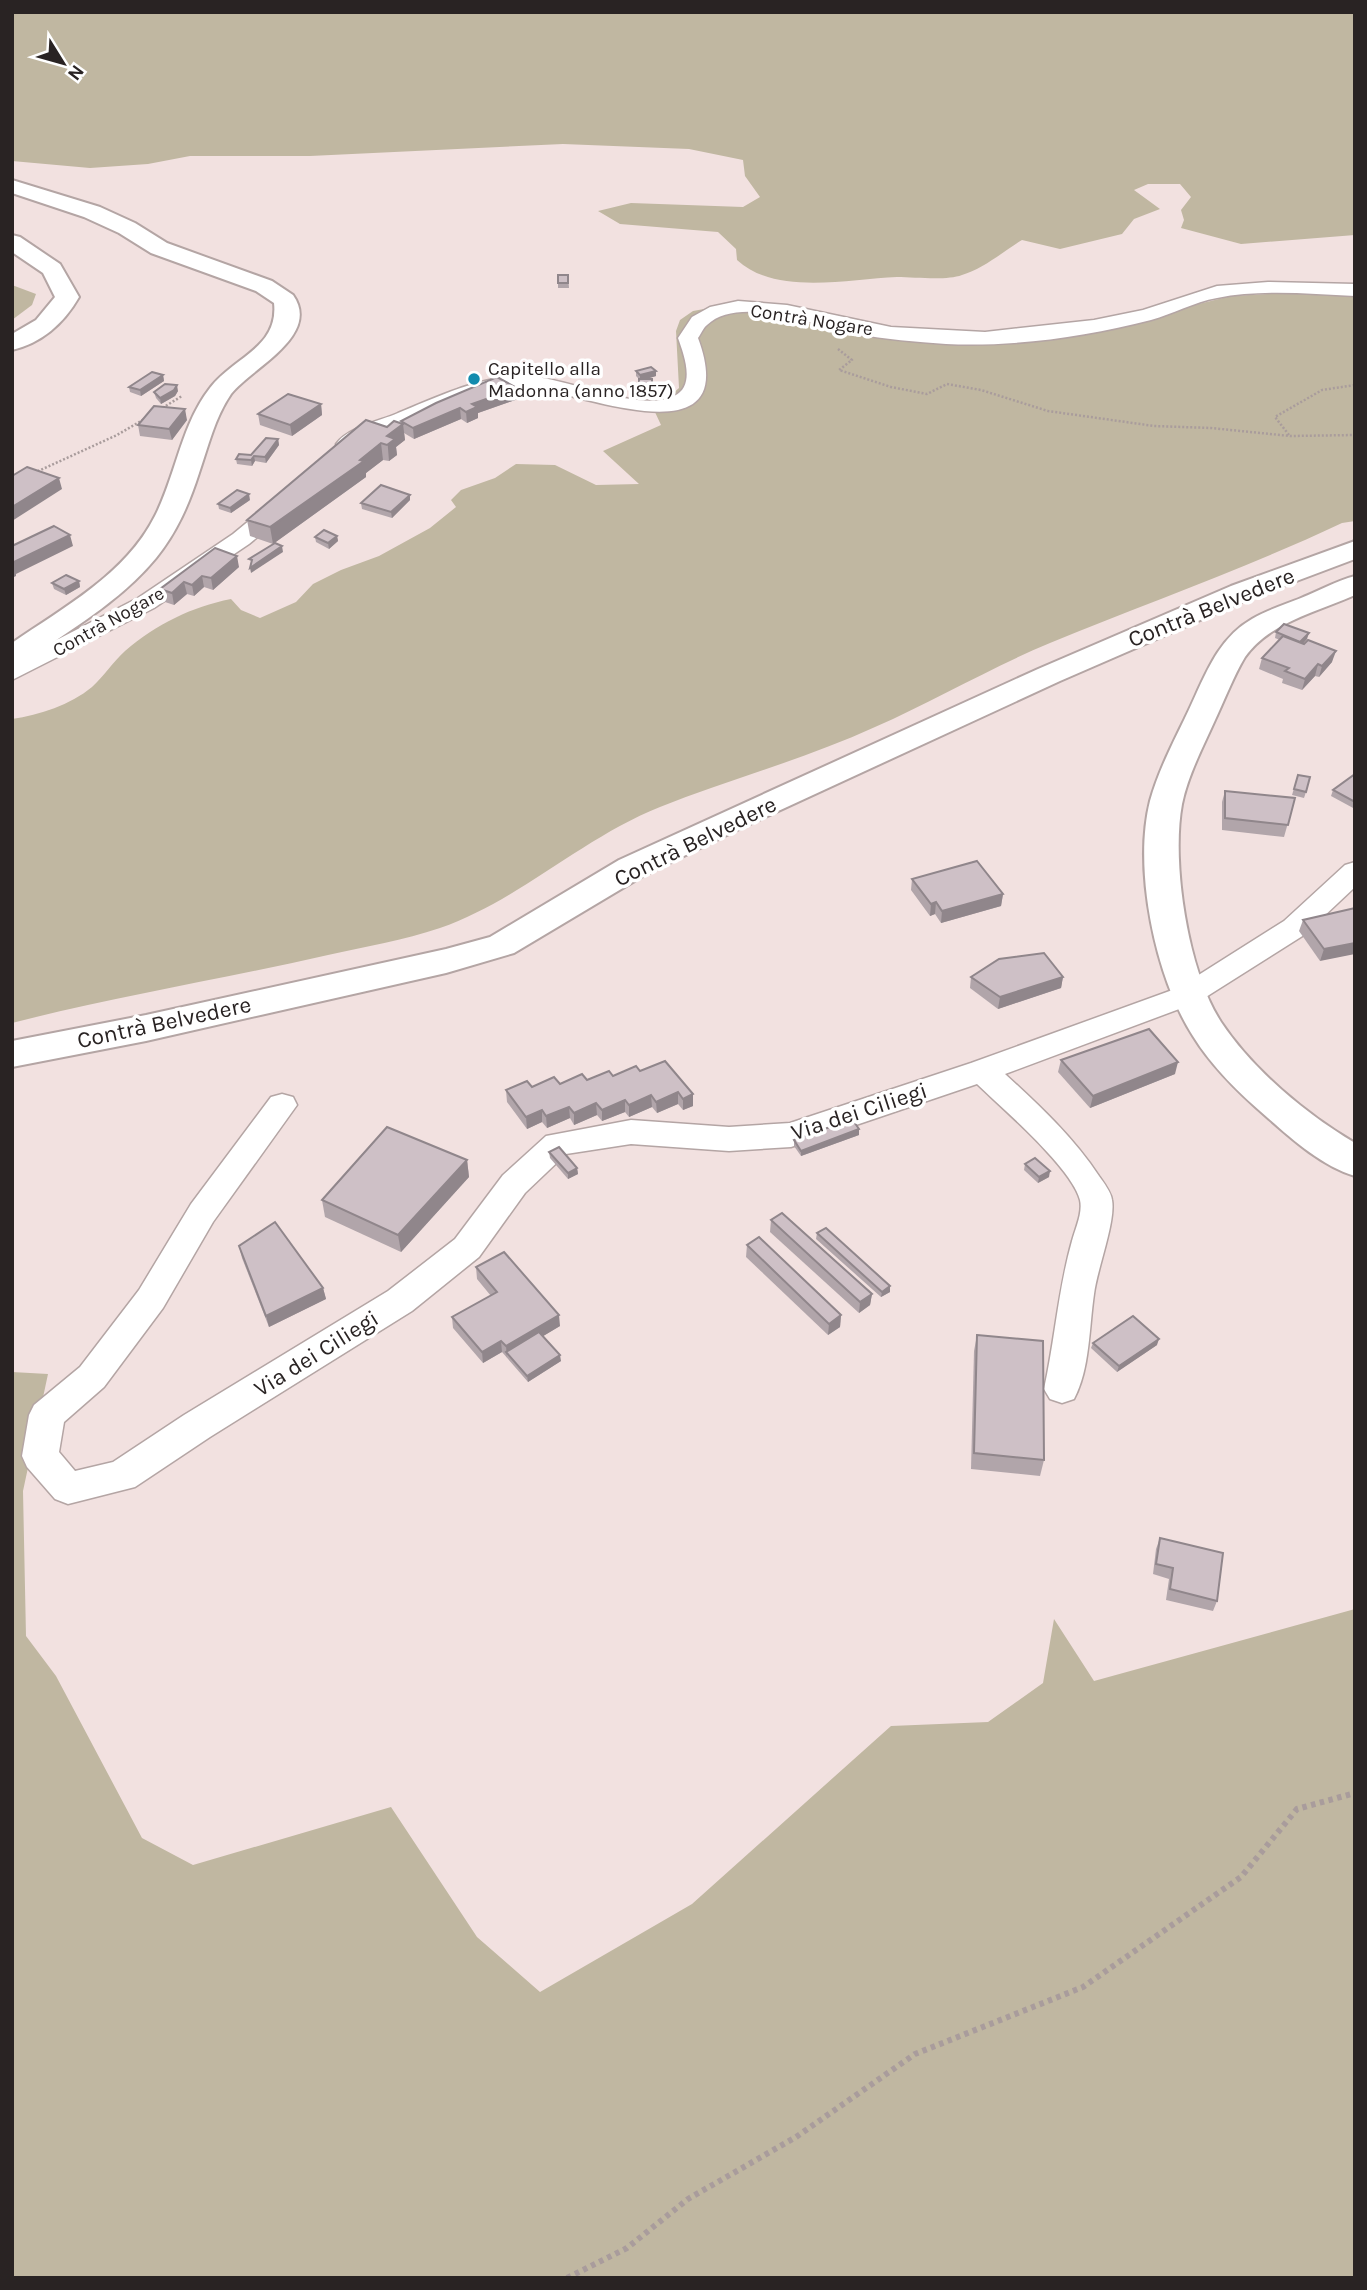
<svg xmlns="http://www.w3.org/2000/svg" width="1367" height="2290" font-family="Karla,sans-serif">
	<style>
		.green { fill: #c0b7a1 }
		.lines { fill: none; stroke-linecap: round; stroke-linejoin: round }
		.street-casing { stroke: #b4a5a4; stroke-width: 3 }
		.secondary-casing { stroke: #b4a5a4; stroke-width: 4 }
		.path-far1 { stroke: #a99c9c; stroke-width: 2.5; stroke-dasharray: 2 2; stroke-linecap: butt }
		.path { stroke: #a99c9c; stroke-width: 6; stroke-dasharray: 4.5 4.5; stroke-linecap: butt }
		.street { fill: #fff; fill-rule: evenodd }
		.secondary { fill: #fff; fill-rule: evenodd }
		.wall { fill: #b1a5aa }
		.shaded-wall { fill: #90868b }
		.building { fill: #cec0c6; stroke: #90868b; stroke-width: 2 }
		.poi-dot { fill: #128bae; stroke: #fff; stroke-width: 2.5 }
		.labels { text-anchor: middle; stroke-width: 7; stroke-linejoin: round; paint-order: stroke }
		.far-street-label { font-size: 19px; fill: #292323; stroke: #fff }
		.far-poi-label { font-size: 19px; fill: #292323; stroke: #fff; text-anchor: start }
		.street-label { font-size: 23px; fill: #292323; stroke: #fff }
	</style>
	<rect width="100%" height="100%" fill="#f2e1e0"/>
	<!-- green -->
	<g class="green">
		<path d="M 12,12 L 1355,12 L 1355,235 L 1241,244 L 1181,228 L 1184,220 L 1181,210 L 1191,197 L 1180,184 L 1148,184 L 1134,190 L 1160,209 L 1134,219 L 1122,234 L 1060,249 L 1022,240 C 1004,251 983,269 962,275 C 946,281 915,277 897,277 C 848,279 776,296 737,260 L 736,249 L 718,232 L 620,224 L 598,211 L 631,203 L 743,207 L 760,197 L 745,176 L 743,160 L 689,149 L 563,144 L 310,156 L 190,156 L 148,164 L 90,168 L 12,161 Z"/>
		<path d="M 12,285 L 36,294 L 32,305 L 12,320 Z"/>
		<path d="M 1320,291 L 1355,291 L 1355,521 L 1342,523 C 1247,568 1147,603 1050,643 C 990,668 934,701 875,727 C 805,759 731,779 660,807 C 582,838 520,900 440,928 C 404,940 365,947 328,955 C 223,979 117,996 12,1023 L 12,719 C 40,715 70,705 92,687 C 104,676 113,662 125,651 C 157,624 191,607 231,599 L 241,610 L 260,618 L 296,602 L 313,584 L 341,570 L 379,556 L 430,528 L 456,507 L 451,500 L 461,490 L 495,478 L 516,464 L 555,465 L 596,485 L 639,484 L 603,451 L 661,425 L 654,410 L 679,388 L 676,331 L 680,320 L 693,311 L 704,309 L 752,310 L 828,328 L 940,341 L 1150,316 L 1231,296 Z"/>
		<path d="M 12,1372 L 48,1374 L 23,1491 L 26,1636 L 56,1676 L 142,1838 L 193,1865 L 391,1807 L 477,1937 L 540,1992 L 692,1904 L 891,1726 L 988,1722 L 1043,1683 L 1054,1619 L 1094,1681 L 1355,1609 L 1355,2278 L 12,2278 Z"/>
	</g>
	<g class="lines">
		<!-- street casing -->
		<g class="street-casing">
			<g id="street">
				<path d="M 1268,282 L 1355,284 L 1355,296 C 1310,294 1261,289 1217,298 C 1194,302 1173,314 1151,320 C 1085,337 1014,347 946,344 C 916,342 885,339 856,334 C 818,326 739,294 707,325 C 703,328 701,334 698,338 C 742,457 595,398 542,390 C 531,388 520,388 510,389 C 476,392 444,409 413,422 C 393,430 373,437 355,449 L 339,449 L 336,444 C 348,427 380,421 398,413 C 437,397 478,377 521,376 C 564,375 638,414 674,396 C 696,386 684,355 678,338 L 692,317 L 710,307 L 738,301 L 787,305 L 891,327 L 985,332 L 1094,320 L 1143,310 L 1217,286 Z"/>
				<path d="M 281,499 L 289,501 L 292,506 L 289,511 L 249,544 L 154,608 L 12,680 L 12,663 L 138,598 L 233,534 L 273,501 Z"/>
				<path d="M 1355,862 L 1355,887 L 1304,935 L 1198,1002 L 1005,1074 C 1040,1106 1073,1137 1099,1176 C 1104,1183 1111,1192 1112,1200 C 1116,1221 1097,1269 1094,1294 C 1089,1328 1090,1369 1074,1399 L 1062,1403 L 1050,1399 L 1044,1389 C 1055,1340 1058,1290 1072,1241 C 1075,1229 1083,1213 1080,1200 C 1072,1168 1002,1108 977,1084 L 791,1147 L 729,1151 L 631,1144 L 566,1154 L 525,1193 L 479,1257 L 412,1311 L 210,1437 L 135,1487 L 68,1504 L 55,1499 L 27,1467 L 22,1456 L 29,1415 L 34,1405 L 80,1367 L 139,1290 L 191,1204 L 271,1097 L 282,1094 L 293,1097 L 297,1105 L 213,1222 L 163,1308 L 104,1387 L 64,1422 L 59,1452 L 75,1471 L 113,1462 L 184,1415 L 388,1291 L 455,1239 L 503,1175 L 546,1136 L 631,1120 L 729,1127 L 790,1123 L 971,1063 L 1178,988 L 1284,921 L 1345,865 Z"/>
			</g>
		</g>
		<!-- secondary casing -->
		<g class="secondary-casing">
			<g id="secondary">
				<path d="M 12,180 L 100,207 L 135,223 L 167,243 L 272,281 L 293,295 C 322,336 250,369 231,394 C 215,417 208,447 199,473 C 189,504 177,532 156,558 C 120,602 68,631 23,663 L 12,666 L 12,643 C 64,607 126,574 155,516 C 176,475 181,425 210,388 C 233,357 279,348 274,303 L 256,291 L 151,253 L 119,233 L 84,217 L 12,193 Z"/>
				<path d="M 12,235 L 20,237 L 60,264 L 79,297 C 64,323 42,343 12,350 L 12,334 L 36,320 L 55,297 L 43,273 L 12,252 Z"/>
				<path d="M 1355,541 L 1355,559 L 1251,598 L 1060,681 L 735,831 L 643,876 L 514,953 L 446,973 L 146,1041 L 12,1067 L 12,1041 L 146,1015 L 446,949 L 490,937 L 619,860 L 1038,669 L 1231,586 Z"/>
				<path d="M 1355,576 L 1355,595 C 1317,612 1270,622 1245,657 C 1233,677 1225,699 1215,720 C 1203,747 1188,775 1182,804 C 1171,863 1188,971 1221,1022 C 1253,1070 1306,1114 1355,1143 L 1355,1176 C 1322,1166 1293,1140 1268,1118 C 1240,1094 1212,1067 1193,1036 C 1155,977 1133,869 1150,801 C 1158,772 1172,745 1185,718 C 1203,682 1215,640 1252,619 C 1267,610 1284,605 1301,598 C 1319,591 1336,581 1355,576 Z"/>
			</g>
		</g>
		<!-- path-far1 -->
		<g class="path-far1">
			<path d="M 838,349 L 852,360 L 839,370 L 891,387 L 927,394 L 947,384 L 981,390 L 1048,411 L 1154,426 L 1211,428 L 1290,436 L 1355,435"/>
			<path d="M 159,410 L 182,396"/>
			<path d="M 1289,435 L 1275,417 L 1322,390 L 1355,385"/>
			<path d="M 34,473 L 117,435 L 146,418"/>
		</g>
		<!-- path -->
		<path class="path" d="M 567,2278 L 627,2248 L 688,2199 L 796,2137 L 915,2054 L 1083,1987 L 1241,1877 L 1297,1809 L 1355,1793"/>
		<!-- street -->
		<use href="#street" class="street"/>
		<!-- secondary -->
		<use href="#secondary" class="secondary"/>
	</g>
	<!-- wall -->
	<g class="wall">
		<path d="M 558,275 L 568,275 L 569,288 L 558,288 Z"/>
		<path d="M 636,371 L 656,371 L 656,376 L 646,379 L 652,379 L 652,393 L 640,393 L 639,379 L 636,376 Z"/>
		<path d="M 163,375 L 164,381 L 141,396 L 130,392 L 129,387 Z"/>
		<path d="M 178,391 L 175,396 L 161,404 L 156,398 L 154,392 Z"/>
		<path d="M 518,399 L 478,413 L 478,418 L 467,423 L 461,419 L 414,439 L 404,433 L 405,440 L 396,447 L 397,455 L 389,461 L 383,460 L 366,473 L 366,477 L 273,544 L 250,536 L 247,520 L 401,423 L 401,421 L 436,403 Z"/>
		<path d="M 321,404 L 322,415 L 292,436 L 260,425 L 258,414 Z"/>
		<path d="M 187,420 L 172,440 L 140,436 L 138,425 Z"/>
		<path d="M 278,439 L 279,445 L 266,463 L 255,461 L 252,466 L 237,464 L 236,459 L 251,455 Z"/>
		<path d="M 250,500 L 231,513 L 219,509 L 218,504 Z"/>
		<path d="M 410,500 L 392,518 L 362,509 L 361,503 Z"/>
		<path d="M 337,536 L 338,541 L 329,549 L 316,542 L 315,537 Z"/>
		<path d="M 215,548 L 239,567 L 213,590 L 204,587 L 194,596 L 187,594 L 174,605 L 162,601 L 160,589 Z"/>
		<path d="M 79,581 L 80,587 L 66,595 L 54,589 L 52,583 Z"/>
		<path d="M 1276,632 L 1307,639 L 1303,643 L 1332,662 L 1319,677 L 1315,676 L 1302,690 L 1282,683 L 1283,679 L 1259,669 L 1262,658 L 1280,640 L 1275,638 Z"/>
		<path d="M 1355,774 L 1355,809 L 1331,796 L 1333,790 Z"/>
		<path d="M 1298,775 L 1306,792 L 1304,798 L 1292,795 Z"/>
		<path d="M 1225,791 L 1295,798 L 1284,837 L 1222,830 L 1222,802 Z"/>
		<path d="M 912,879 L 1003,894 L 1001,906 L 941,923 L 935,914 L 930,916 L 911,890 Z"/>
		<path d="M 1355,908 L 1320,961 L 1299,931 L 1303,920 Z"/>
		<path d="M 971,977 L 1063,977 L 1061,988 L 998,1009 L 970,988 Z"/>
		<path d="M 1061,1060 L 1175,1074 L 1090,1108 L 1058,1072 Z"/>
		<path d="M 640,1071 L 693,1094 L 693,1106 L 683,1110 L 678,1104 L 657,1113 L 652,1107 L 629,1117 L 625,1112 L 602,1121 L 597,1115 L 574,1125 L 570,1118 L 547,1128 L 542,1122 L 527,1129 L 507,1102 L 506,1090 L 587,1080 Z"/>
		<path d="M 859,1135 L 801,1156 L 794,1146 L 794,1140 Z"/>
		<path d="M 549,1152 L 577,1168 L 578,1174 L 568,1179 L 550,1158 Z"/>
		<path d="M 467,1160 L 469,1177 L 401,1252 L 325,1217 L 322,1200 Z"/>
		<path d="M 1025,1164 L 1049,1177 L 1038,1183 L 1024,1170 Z"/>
		<path d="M 771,1220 L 872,1294 L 870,1305 L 859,1313 L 770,1232 Z"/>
		<path d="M 817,1233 L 890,1286 L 890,1292 L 881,1297 L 816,1239 Z"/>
		<path d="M 747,1245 L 841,1315 L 840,1327 L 828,1335 L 746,1257 Z"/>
		<path d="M 239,1246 L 323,1288 L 326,1299 L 269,1327 L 242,1258 Z"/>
		<path d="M 476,1267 L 560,1326 L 543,1336 L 561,1361 L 528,1382 L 502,1352 L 483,1363 L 453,1328 L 452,1317 L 491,1296 L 477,1279 Z"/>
		<path d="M 977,1335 L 1044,1460 L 1040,1476 L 971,1469 L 974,1351 Z"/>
		<path d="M 1093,1343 L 1157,1345 L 1117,1372 L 1091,1348 Z"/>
		<path d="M 1160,1538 L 1217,1601 L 1213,1611 L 1166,1600 L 1169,1579 L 1153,1574 L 1156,1549 Z"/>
	</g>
	<!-- shaded-wall -->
	<g class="shaded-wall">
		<path d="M 656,371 L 656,376 L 640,381 L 640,375 Z"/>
		<path d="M 163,375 L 164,381 L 141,396 L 140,390 Z"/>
		<path d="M 177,385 L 178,391 L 175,396 L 161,404 L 160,398 Z"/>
		<path d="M 517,388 L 518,399 L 478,413 L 478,418 L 467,423 L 466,412 L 472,404 Z"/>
		<path d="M 321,404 L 322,415 L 292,436 L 290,425 Z"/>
		<path d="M 460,408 L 461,419 L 414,439 L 413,428 Z"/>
		<path d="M 185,409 L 187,420 L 172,440 L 169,429 Z"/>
		<path d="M 403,424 L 405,440 L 396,447 L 397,455 L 389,461 L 387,436 Z"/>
		<path d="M 278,439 L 279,445 L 266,463 L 265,457 Z"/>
		<path d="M 381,443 L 383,460 L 366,473 L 366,477 L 273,544 L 270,527 Z"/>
		<path d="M 254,456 L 255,461 L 252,466 L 251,460 Z"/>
		<path d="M 59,478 L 62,489 L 12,521 L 12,507 Z"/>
		<path d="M 249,494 L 250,500 L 231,513 L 230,508 Z"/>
		<path d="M 410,495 L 410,500 L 392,518 L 391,512 Z"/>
		<path d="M 70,535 L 73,546 L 16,574 L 16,576 L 12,578 L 12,571 L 13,571 L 12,563 Z"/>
		<path d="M 337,536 L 338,541 L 329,549 L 328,543 Z"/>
		<path d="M 282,546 L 283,552 L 251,573 L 250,568 Z"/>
		<path d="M 237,556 L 239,567 L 213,590 L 211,578 Z"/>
		<path d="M 202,576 L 204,587 L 194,596 L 192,585 Z"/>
		<path d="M 79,581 L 80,587 L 66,595 L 64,589 Z"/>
		<path d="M 184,582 L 187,594 L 174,605 L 172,593 Z"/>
		<path d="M 1309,633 L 1307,639 L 1295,653 L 1296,647 Z"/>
		<path d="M 1336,651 L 1332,662 L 1319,677 L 1322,666 Z"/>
		<path d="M 1318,664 L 1315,676 L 1302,690 L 1305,679 Z"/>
		<path d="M 1003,894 L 1001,906 L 941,923 L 942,911 Z"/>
		<path d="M 936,902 L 935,914 L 930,916 L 931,904 Z"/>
		<path d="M 1355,943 L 1355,954 L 1320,961 L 1324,949 Z"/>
		<path d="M 1063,977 L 1061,988 L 998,1009 L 1000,997 Z"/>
		<path d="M 1178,1062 L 1175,1074 L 1090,1108 L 1093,1096 Z"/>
		<path d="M 678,1092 L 678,1104 L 657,1113 L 656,1102 Z"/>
		<path d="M 693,1094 L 693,1106 L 683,1110 L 683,1099 Z"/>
		<path d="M 651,1095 L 652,1107 L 629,1117 L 629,1105 Z"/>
		<path d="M 625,1100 L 625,1112 L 602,1121 L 602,1110 Z"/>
		<path d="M 596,1103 L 597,1115 L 574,1125 L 574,1113 Z"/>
		<path d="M 569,1107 L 570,1118 L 547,1128 L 546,1116 Z"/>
		<path d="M 542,1110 L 542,1122 L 527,1129 L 526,1117 Z"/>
		<path d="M 859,1129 L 859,1135 L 801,1156 L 801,1151 Z"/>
		<path d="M 467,1160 L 469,1177 L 401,1252 L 398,1235 Z"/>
		<path d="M 577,1168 L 578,1174 L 568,1179 L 568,1173 Z"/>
		<path d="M 1050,1171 L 1049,1177 L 1038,1183 L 1039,1177 Z"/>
		<path d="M 890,1286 L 890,1292 L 881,1297 L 882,1292 Z"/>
		<path d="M 323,1288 L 326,1299 L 269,1327 L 266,1316 Z"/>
		<path d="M 872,1294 L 870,1305 L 859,1313 L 860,1302 Z"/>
		<path d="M 559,1315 L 560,1326 L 510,1356 L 506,1352 L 507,1358 L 506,1346 Z"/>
		<path d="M 841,1315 L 840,1327 L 828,1335 L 829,1324 Z"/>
		<path d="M 1159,1339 L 1157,1345 L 1117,1372 L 1119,1366 Z"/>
		<path d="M 501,1341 L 502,1352 L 483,1363 L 482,1352 Z"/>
		<path d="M 560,1355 L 561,1361 L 528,1382 L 527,1376 Z"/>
	</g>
	<!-- building -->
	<g class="building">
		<rect x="558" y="275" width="10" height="8"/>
		<path d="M 651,367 L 656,371 L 640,375 L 636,371 Z"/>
		<path d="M 152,372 L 163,375 L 140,390 L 129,387 Z"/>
		<path d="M 497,377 L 517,388 L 472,404 L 477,407 L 466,412 L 460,408 L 413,428 L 401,421 L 436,403 Z"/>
		<rect x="639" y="379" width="13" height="8"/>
		<path d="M 165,384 L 177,385 L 174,390 L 160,398 L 154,392 Z"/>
		<path d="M 288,394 L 321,404 L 290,425 L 258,414 Z"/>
		<path d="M 154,406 L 185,409 L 169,429 L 138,425 Z"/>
		<path d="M 366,420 L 387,427 L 394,421 L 403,424 L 387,436 L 395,439 L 387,445 L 381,443 L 360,460 L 364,461 L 270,527 L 247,520 Z"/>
		<path d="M 266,438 L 278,439 L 265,457 L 254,456 L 251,460 L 236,459 L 239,454 L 251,455 Z"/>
		<path d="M 27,467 L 59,478 L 12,507 L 12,476 Z"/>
		<path d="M 381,485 L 410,495 L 391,512 L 361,503 Z"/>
		<path d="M 237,490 L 249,494 L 230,508 L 218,504 Z"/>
		<path d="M 54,526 L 70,535 L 12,563 L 12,546 Z"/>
		<path d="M 324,530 L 337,536 L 328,543 L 315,537 Z"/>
		<path d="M 275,543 L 282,546 L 250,568 L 252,560 L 249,559 Z"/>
		<path d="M 215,548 L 237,556 L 211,578 L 202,576 L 192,585 L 184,582 L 172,593 L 160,589 Z"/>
		<path d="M 66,575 L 79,581 L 64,589 L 52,583 Z"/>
		<path d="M 1284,624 L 1309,633 L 1300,642 L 1276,632 Z"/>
		<path d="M 1283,636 L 1304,644 L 1308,640 L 1336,651 L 1322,666 L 1318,664 L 1305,679 L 1285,671 L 1289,668 L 1262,658 Z"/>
		<path d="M 1355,774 L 1355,802 L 1333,790 Z"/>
		<path d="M 1298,775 L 1310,777 L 1306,792 L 1294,789 Z"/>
		<path d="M 1225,791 L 1295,798 L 1288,825 L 1225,818 Z"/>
		<path d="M 977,861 L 1003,894 L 942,911 L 936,902 L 931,904 L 912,879 Z"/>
		<path d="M 1355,908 L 1355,943 L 1324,949 L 1303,920 Z"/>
		<path d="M 1044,953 L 1063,977 L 1000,997 L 971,977 L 999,959 Z"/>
		<path d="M 1149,1029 L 1178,1062 L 1093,1096 L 1061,1060 Z"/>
		<path d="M 665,1061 L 693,1094 L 683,1099 L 678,1092 L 656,1102 L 651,1095 L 629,1105 L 625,1100 L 602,1110 L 596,1103 L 574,1113 L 569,1107 L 546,1116 L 542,1110 L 526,1117 L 506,1090 L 527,1081 L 532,1087 L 554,1077 L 560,1084 L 582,1074 L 587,1080 L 609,1071 L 613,1076 L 636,1066 L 640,1071 Z"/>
		<path d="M 852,1119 L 859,1129 L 801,1151 L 794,1140 Z"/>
		<path d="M 387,1127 L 467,1160 L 398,1235 L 322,1200 Z"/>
		<path d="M 559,1147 L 577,1168 L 568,1173 L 549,1152 Z"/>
		<path d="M 1035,1158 L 1050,1171 L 1039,1177 L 1025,1164 Z"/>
		<path d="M 782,1213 L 872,1294 L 860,1302 L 771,1220 Z"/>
		<path d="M 275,1222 L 323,1288 L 266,1316 L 239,1246 Z"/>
		<path d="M 826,1228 L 890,1286 L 882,1292 L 817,1233 Z"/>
		<path d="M 759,1237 L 841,1315 L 829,1324 L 747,1245 Z"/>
		<path d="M 504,1252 L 559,1315 L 506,1346 L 501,1341 L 482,1352 L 452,1317 L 497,1292 L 476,1267 Z"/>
		<path d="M 1133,1316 L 1159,1339 L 1119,1366 L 1093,1343 Z"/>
		<path d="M 539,1332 L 560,1355 L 527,1376 L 506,1352 Z"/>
		<path d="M 977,1335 L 1043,1341 L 1044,1460 L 974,1453 Z"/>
		<path d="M 1160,1538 L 1223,1553 L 1217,1601 L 1170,1589 L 1173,1568 L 1156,1564 Z"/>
	</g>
	<!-- markers -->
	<circle class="poi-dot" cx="474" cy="379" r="7"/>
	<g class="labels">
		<!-- far-street labels -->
		<g class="far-street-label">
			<text transform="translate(812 319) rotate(9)" y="7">Contrà Nogare</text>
			<text transform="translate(108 621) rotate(-29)" y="7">Contrà Nogare</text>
		</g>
		<!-- far-poi labels -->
		<g class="far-poi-label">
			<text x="488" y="375">Capitello alla<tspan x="488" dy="22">Madonna (anno 1857)</tspan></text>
		</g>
		<!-- street labels -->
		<g class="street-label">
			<text transform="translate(1211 607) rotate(-22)" y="8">Contrà Belvedere</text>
			<text transform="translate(695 841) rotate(-26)" y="8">Contrà Belvedere</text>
			<text transform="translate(164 1022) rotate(-12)" y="8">Contrà Belvedere</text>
			<text transform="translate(859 1111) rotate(-18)" y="8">Via dei Ciliegi</text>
			<text transform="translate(316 1353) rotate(-32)" y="8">Via dei Ciliegi</text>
		</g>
	</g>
	<!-- border -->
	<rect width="1367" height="2290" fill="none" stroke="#292323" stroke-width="28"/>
	<!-- north arrow -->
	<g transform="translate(63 63) rotate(127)" stroke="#ffffff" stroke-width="5" paint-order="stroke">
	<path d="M0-5L12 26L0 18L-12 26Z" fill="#292323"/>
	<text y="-10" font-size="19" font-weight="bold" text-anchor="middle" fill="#292323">N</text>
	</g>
</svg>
